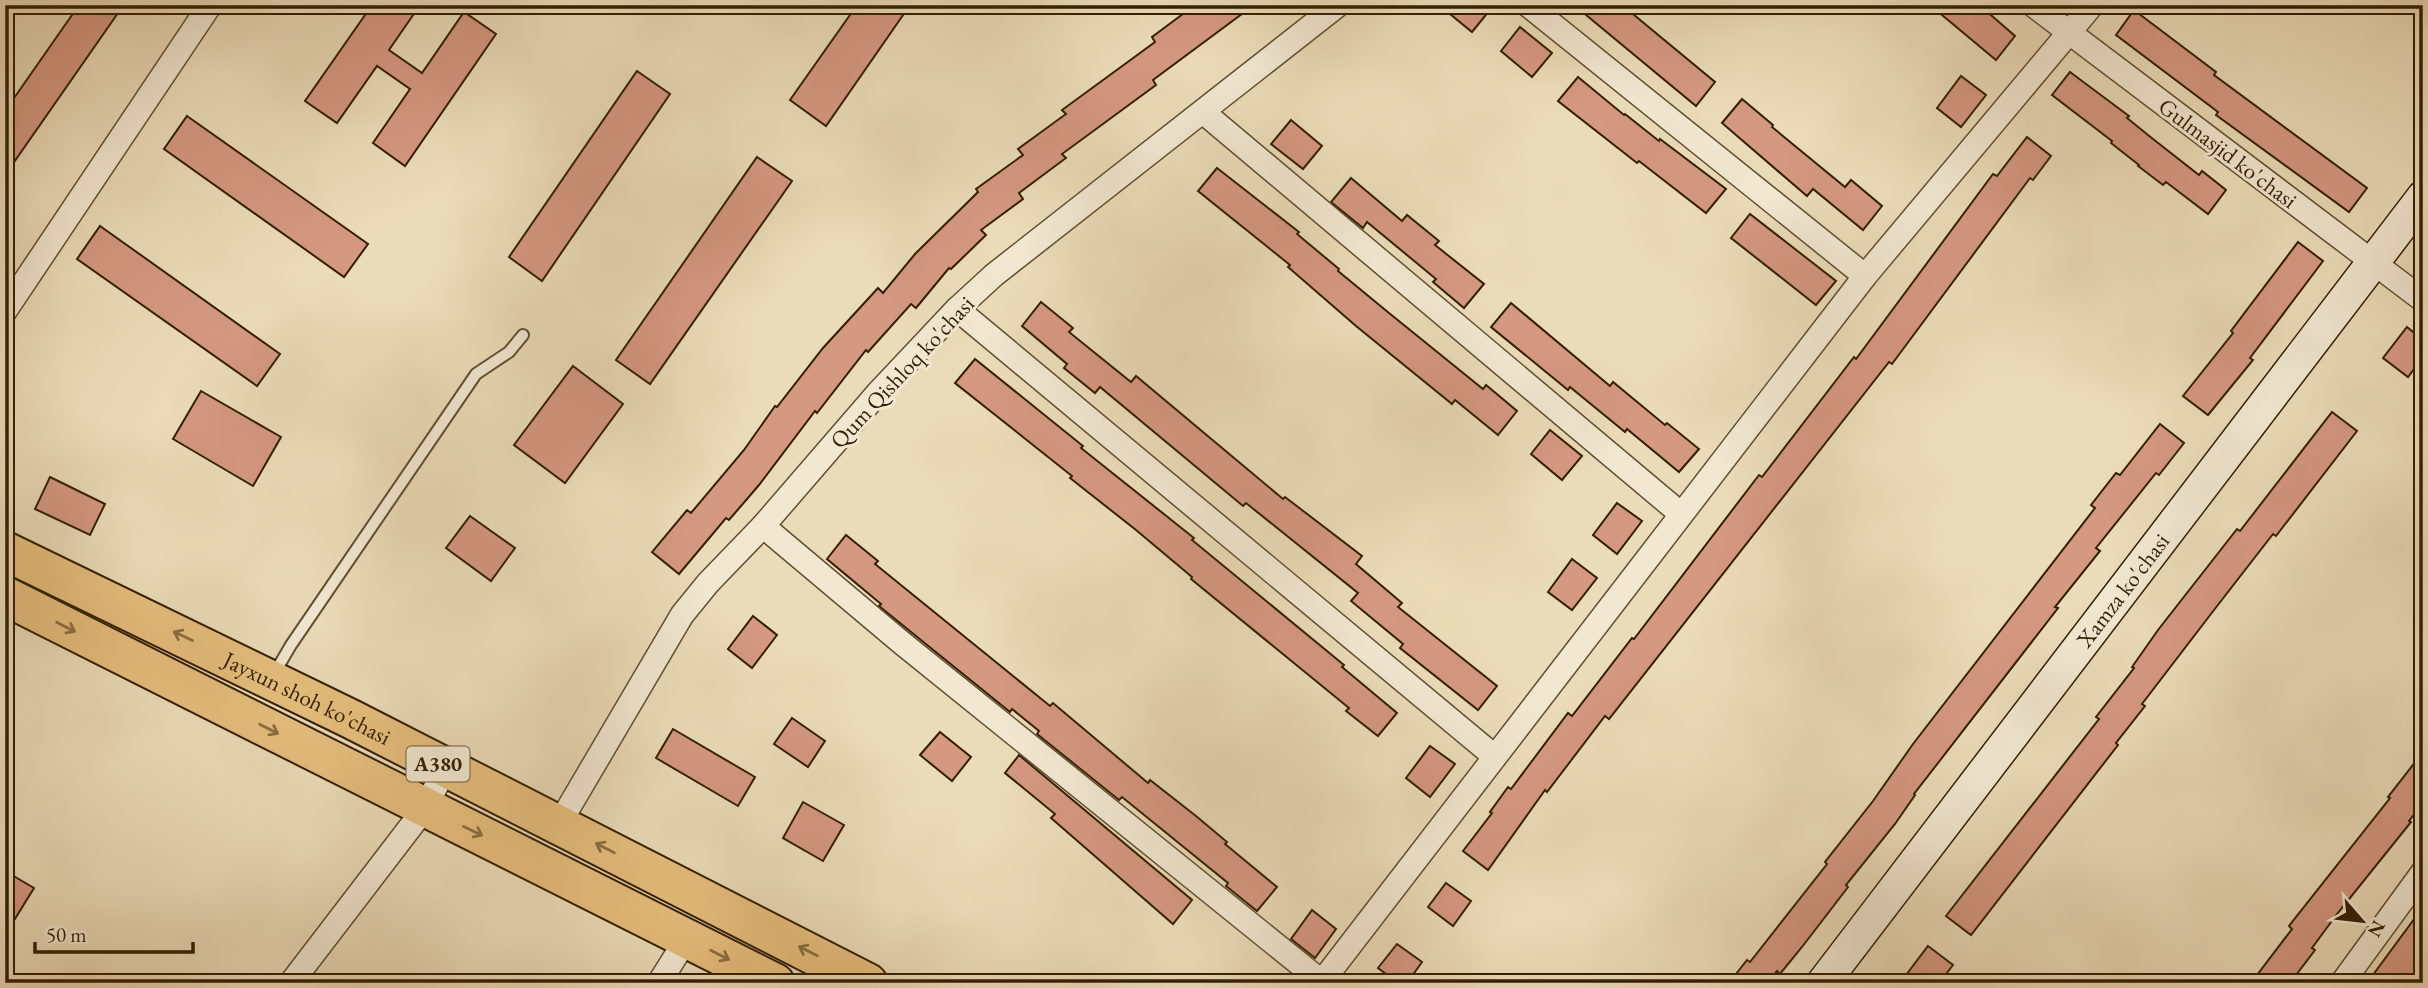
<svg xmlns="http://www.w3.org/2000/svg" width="2428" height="988" font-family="'EB Garamond',serif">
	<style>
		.building { fill: #d59881; stroke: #321f02; stroke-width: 2 }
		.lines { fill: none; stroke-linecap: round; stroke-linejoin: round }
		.lane-casing { stroke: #604e30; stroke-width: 14 }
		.street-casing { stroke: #604e30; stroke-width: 26 }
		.secondary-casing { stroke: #321f02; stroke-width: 35 }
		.highway-casing { stroke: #321f02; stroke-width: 42 }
		.lane { stroke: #f2e8d2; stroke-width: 10 }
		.street { stroke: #f2e8d2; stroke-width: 23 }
		.secondary { stroke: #f2e8d2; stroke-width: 32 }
		.highway { stroke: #e6be7c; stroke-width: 38 }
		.oneway { stroke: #8c6e3f }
		.labels { text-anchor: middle; stroke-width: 6; stroke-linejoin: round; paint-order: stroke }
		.shield { fill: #f2e8d2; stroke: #6c5b40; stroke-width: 2 }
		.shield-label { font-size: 21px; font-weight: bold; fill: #321f02 }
		.street-label { font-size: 23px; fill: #321f02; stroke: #f2e8d2 }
	</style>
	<rect width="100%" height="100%" fill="#ebdcb9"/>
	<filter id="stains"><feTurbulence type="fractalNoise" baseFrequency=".00286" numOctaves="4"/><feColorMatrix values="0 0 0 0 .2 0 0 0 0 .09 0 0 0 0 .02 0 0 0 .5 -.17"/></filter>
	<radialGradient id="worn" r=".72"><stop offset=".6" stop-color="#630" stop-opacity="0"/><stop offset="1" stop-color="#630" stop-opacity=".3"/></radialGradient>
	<!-- building -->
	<g class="building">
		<path d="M 79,5 L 108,5 L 118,13 L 5,175 L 5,111 Z"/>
		<path d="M 372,5 L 420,5 L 389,50 L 422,73 L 464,12 L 496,34 L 405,166 L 373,143 L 410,89 L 377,66 L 337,123 L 305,101 Z"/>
		<path d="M 857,5 L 910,5 L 826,126 L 790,100 Z"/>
		<path d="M 1195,5 L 1254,5 L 1153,80 L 1156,85 L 1062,154 L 1066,158 L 1019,193 L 1023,199 L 981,230 L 986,235 L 951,269 L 949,268 L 916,308 L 911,304 L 868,352 L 866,350 L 817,413 L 815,411 L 759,485 L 729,520 L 726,518 L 679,574 L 652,552 L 687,510 L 691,513 L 744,450 L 775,406 L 777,407 L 823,348 L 878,288 L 883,293 L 915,254 L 978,192 L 976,189 L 1023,155 L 1018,149 L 1066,114 L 1062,110 L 1155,42 L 1152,37 Z"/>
		<path d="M 1439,5 L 1494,5 L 1472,32 Z"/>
		<path d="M 1574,5 L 1622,5 L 1715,82 L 1696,106 Z"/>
		<path d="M 1930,5 L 1984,5 L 1984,9 L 2015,36 L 1996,60 Z"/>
		<path d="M 2134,10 L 2216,72 L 2214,75 L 2367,188 L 2349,212 L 2216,115 L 2218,112 L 2116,35 Z"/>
		<path d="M 1520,27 L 1552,53 L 1532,77 L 1501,51 Z"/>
		<path d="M 637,71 L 670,94 L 542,281 L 509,257 Z"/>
		<path d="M 2070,72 L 2129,116 L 2127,118 L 2153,139 L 2199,175 L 2202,171 L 2226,190 L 2208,214 L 2166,182 L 2163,185 L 2138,166 L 2139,165 L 2111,143 L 2112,141 L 2052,95 Z"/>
		<path d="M 1961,76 L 1986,95 L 1961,127 L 1937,108 Z"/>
		<path d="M 1578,77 L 1624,115 L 1625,114 L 1659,141 L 1660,139 L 1726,189 L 1706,213 L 1639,161 L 1637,163 L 1558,101 Z"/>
		<path d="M 1742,99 L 1773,125 L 1772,127 L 1845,187 L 1851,180 L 1882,206 L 1863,230 L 1813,189 L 1807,196 L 1722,123 Z"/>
		<path d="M 187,116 L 368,244 L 344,277 L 164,149 Z"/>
		<path d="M 1291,120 L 1322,146 L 1303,169 L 1271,144 Z"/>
		<path d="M 2027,137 L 2051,156 L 2033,180 L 2030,178 L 1892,364 L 1889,362 L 1609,719 L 1605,716 L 1547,792 L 1545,790 L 1488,870 L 1463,851 L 1492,813 L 1490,812 L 1508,787 L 1511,789 L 1568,713 L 1572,716 L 1632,638 L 1634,639 L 1759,475 L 1762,477 L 1854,357 L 1856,359 L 1993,174 L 1997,176 Z"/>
		<path d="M 757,157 L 792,181 L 650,384 L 616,360 Z"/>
		<path d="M 1217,168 L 1299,232 L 1297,234 L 1339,269 L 1338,271 L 1389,313 L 1483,389 L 1486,385 L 1517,411 L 1498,435 L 1455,400 L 1452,404 L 1356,326 L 1288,267 L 1290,265 L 1198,191 Z"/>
		<path d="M 1351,178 L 1402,221 L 1407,215 L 1439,241 L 1435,245 L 1484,284 L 1464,308 L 1433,282 L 1436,279 L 1367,222 L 1363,228 L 1331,202 Z"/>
		<path d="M 1750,214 L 1836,281 L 1816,305 L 1731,238 Z"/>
		<path d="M 100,226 L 280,354 L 257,386 L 77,259 Z"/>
		<path d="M 2298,242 L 2323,261 L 2250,358 L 2253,360 L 2208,415 L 2183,396 L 2233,333 L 2231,331 Z"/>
		<path d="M 1041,302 L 1073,328 L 1069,332 L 1131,382 L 1136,376 L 1283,499 L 1285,497 L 1362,556 L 1356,564 L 1402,603 L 1398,607 L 1497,686 L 1478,710 L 1400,648 L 1403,644 L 1351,601 L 1358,593 L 1246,503 L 1243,506 L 1100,387 L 1095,393 L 1064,368 L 1067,364 L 1022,326 Z"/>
		<path d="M 1511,303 L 1610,386 L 1613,382 L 1665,425 L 1667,423 L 1699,449 L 1679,472 L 1627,429 L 1625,432 L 1570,387 L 1568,390 L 1491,327 Z"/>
		<path d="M 2407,327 L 2423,340 L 2423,357 L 2408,377 L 2383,358 Z"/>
		<path d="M 975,359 L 1083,446 L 1081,448 L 1194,538 L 1192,540 L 1344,665 L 1342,667 L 1397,713 L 1378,736 L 1346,711 L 1349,708 L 1191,579 L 1192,577 L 1136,530 L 1070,478 L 1072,476 L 955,383 Z"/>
		<path d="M 573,366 L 623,404 L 565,483 L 514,445 Z"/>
		<path d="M 201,391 L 281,437 L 253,486 L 173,439 Z"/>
		<path d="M 2332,412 L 2357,431 L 2276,536 L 2273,534 L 2214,610 L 2142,704 L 2145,706 L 2116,743 L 2118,745 L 1971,935 L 1946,916 L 2099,719 L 2096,717 L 2134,668 L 2132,667 L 2158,630 L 2237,529 L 2240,531 Z"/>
		<path d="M 2160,424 L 2184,443 L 2159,475 L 2156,473 L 2096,548 L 2100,551 L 2055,607 L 2058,608 L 1914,794 L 1915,795 L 1895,824 L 1846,885 L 1848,887 L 1802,947 L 1780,974 L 1777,971 L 1768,983 L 1729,983 L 1747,960 L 1750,962 L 1827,864 L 1825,862 L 1873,801 L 1913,744 L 2095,508 L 2091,505 L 2116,473 L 2120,475 Z"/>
		<path d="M 1550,430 L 1582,456 L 1562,480 L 1531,454 Z"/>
		<path d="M 50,477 L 105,504 L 90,535 L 35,509 Z"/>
		<path d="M 1617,503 L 1642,521 L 1617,554 L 1593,535 Z"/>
		<path d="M 470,516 L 515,548 L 491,581 L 446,548 Z"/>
		<path d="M 846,535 L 878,561 L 875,564 L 1050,706 L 1053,703 L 1148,783 L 1150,780 L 1196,816 L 1227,842 L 1225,844 L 1277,887 L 1257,911 L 1226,886 L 1228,883 L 1122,797 L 1119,800 L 1037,734 L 1039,731 L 1012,709 L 1010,712 L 911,632 L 879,606 L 881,604 L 827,559 Z"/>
		<path d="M 1572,559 L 1597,578 L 1572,610 L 1548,592 Z"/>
		<path d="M 753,616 L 777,635 L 752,668 L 728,649 Z"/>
		<path d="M 792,718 L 825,741 L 808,767 L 774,744 Z"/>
		<path d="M 673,729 L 755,777 L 738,806 L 656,758 Z"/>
		<path d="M 940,732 L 971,757 L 952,781 L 920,755 Z"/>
		<path d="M 1430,746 L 1455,764 L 1430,797 L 1406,778 Z"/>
		<path d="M 2423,752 L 2423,803 L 2409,821 L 2411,822 L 2337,914 L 2312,948 L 2315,950 L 2290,983 L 2251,983 L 2292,929 L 2289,926 L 2390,798 L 2388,797 Z"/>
		<path d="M 1019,755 L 1192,900 L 1173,924 L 1051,818 L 1055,814 L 1005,773 Z"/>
		<path d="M 803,802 L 844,825 L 823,861 L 783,838 Z"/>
		<path d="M 5,871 L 34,888 L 5,935 Z"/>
		<path d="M 1446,883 L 1471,901 L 1453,926 L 1428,907 Z"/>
		<path d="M 2423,907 L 2423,971 L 2414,983 L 2367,983 Z"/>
		<path d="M 1312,910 L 1336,929 L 1315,958 L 1291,939 Z"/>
		<path d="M 1397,944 L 1422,962 L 1407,983 L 1398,983 L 1378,968 Z"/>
		<path d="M 1928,946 L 1953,965 L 1939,983 L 1900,983 Z"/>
	</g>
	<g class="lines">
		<!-- lane casing -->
		<g class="lane-casing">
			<path id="lane" d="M 274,674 L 291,645 L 476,374 L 509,352 L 523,335"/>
		</g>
		<!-- street casing -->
		<g class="street-casing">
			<g id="street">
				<path d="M 1528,5 L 1865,276"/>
				<path d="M 2033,5 L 2423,300"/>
				<path d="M 1203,112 L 1681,514"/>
				<path d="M 957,309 L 1494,756"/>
				<path d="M 5,311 L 210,5"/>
				<path d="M 763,526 L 902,643 L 1322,982"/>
				<path d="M 559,824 L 682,615 L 708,583 L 763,526 L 877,394 L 957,309 L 994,275 L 1338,5"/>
				<path d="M 291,983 L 425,808 L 446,767"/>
				<path d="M 659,983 L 687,938"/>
				<path d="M 1321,983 L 1865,276 L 2092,5"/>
				<path d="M 2342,983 L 2423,872"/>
			</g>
		</g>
		<!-- secondary casing -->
		<g class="secondary-casing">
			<g id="secondary">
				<path id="s1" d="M 1823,983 L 2423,197"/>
			</g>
		</g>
		<!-- highway casing -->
		<g class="highway-casing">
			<g id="highway">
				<path id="s2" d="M 5,551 L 351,719 L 868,983"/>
				<path d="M 5,596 L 775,983"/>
			</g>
		</g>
		<!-- lane -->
		<use href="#lane" class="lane"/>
		<!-- street -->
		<use href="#street" class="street"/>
		<!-- secondary -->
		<use href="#secondary" class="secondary"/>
		<!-- highway -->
		<use href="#highway" class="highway"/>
	</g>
	<!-- one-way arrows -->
	<defs><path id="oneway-shaft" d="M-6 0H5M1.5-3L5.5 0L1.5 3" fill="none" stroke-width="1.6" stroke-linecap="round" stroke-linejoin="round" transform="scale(1.75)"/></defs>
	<g class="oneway">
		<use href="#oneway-shaft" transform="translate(66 627) rotate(27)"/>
		<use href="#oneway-shaft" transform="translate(183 636) rotate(-154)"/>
		<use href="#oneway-shaft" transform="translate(269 729) rotate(27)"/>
		<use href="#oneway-shaft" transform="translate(473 831) rotate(26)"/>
		<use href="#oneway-shaft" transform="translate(605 848) rotate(-153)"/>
		<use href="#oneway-shaft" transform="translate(808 951) rotate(-153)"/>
		<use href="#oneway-shaft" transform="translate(720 955) rotate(27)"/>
	</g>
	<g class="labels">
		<!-- shield labels -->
		<rect class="shield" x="406.5" y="746.5" width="63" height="35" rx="5"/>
		<g class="shield-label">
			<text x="438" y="771">A380</text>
		</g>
		<!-- street labels -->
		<g class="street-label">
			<text transform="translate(2228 153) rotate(37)" y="8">Gulmasjid ko'chasi</text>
			<text transform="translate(902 372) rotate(-47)" y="8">Qum Qishloq ko'chasi</text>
			<text dy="8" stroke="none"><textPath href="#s1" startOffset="494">Xamza ko'chasi</textPath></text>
			<text dy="8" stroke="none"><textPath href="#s2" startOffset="336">Jayxun shoh ko'chasi</textPath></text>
		</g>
	</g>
	<!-- margin -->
	<rect width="2428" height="988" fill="none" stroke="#ebdcb9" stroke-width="28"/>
	<rect x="7" y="7" width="2414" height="974" fill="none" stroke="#321f02" stroke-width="3.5"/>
	<rect x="14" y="14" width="2400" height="960" fill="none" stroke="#321f02" stroke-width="2"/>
	<!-- north arrow -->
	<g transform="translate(2362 921) rotate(118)" stroke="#f2e8d2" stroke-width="5" paint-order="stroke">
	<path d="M0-5L12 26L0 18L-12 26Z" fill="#321f02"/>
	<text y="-10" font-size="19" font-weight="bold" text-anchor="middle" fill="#321f02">N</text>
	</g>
	<!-- scale -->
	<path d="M35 942v10h158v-10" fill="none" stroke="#321f02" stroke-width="3.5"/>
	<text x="46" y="942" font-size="21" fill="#321f02" stroke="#f2e8d2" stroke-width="5" paint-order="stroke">50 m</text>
	<rect width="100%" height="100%" filter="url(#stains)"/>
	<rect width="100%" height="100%" fill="url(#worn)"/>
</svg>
